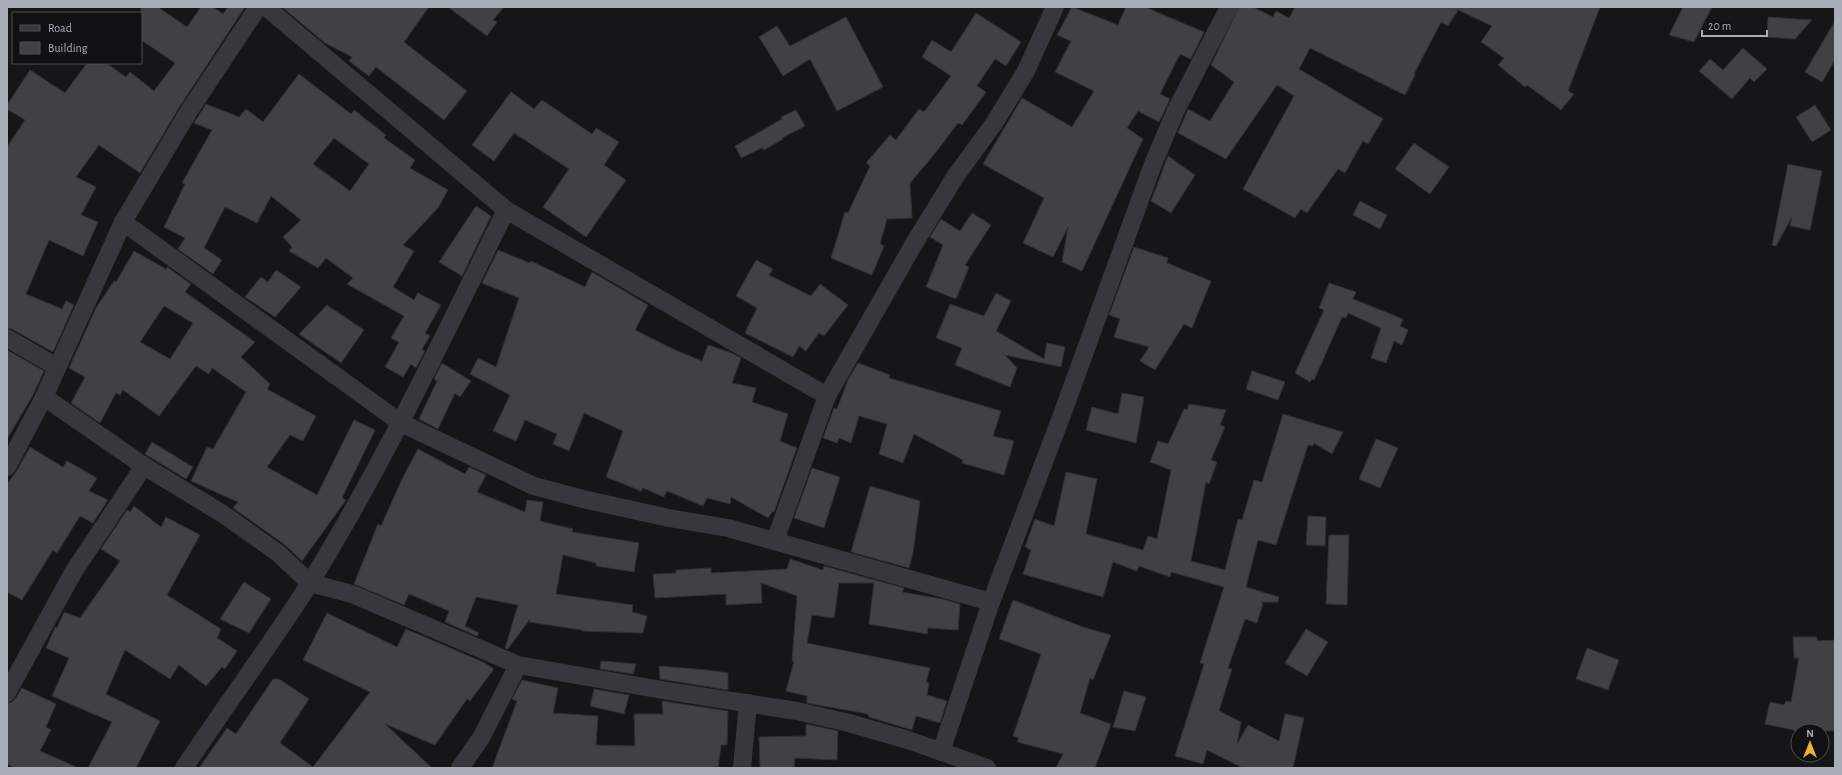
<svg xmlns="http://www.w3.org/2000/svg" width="1842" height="775" font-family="'Alegreya Sans',sans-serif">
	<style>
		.building { fill: #404145; stroke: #303034; fill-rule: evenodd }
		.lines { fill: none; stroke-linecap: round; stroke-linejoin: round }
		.minor { stroke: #37383d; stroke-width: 18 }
	</style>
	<rect width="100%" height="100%" fill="#161618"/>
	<!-- building -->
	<g class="building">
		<path d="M 141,7 L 158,7 L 187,27 L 201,7 L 213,7 L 223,14 L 228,7 L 245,7 L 180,106 L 140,173 L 99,145 L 76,177 L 96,187 L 81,215 L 98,222 L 83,256 L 49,240 L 26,294 L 62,309 L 66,301 L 74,305 L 53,352 L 12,329 L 7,328 L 7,147 L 25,120 L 7,109 L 7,105 L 30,70 L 65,93 L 87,63 L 106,63 L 126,77 L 130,72 L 154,91 L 175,63 L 141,40 Z"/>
		<path d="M 282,7 L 429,7 L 404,42 L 467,91 L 444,120 L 376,67 L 369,76 L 349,61 L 352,57 L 325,43 Z"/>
		<path d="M 448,7 L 504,7 L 493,20 L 497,22 L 487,36 Z"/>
		<path d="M 1072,7 L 1118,25 L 1126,7 L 1145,7 L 1204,32 L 1191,59 L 1180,54 L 1160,94 L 1170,99 L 1159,122 L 1138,111 L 1127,128 L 1143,139 L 1082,271 L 1062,262 L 1068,227 L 1053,257 L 1023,243 L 1044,198 L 983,164 L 1022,98 L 1072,127 L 1094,91 L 1055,72 L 1071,41 L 1057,35 Z"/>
		<path d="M 1239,7 L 1253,7 L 1273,17 L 1276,11 L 1289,18 L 1295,7 L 1600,7 L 1568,91 L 1574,94 L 1561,110 L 1527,85 L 1525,87 L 1498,65 L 1504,58 L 1481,42 L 1492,26 L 1458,10 L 1448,26 L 1441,22 L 1414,74 L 1415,75 L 1405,95 L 1310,48 L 1299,69 L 1383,119 L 1368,144 L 1363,141 L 1345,173 L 1338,169 L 1307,213 L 1301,209 L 1295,218 L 1243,189 L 1294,96 L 1277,85 L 1226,159 L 1178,133 L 1188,109 L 1210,121 L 1234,82 L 1211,65 Z"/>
		<path d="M 1683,7 L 1712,7 L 1694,42 L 1669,35 Z"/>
		<path d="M 976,13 L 1021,42 L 1006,66 L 995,59 L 977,86 L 986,92 L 962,125 L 958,123 L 933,156 L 910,183 L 912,218 L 887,219 L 880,244 L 884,246 L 872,275 L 831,258 L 845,212 L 848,213 L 870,166 L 866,163 L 890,135 L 896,140 L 919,109 L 924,112 L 951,76 L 922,57 L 932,40 L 951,52 Z"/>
		<path d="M 846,17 L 883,87 L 837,111 L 810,59 L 783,76 L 759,37 L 777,26 L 790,46 Z"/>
		<path d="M 1768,17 L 1812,20 L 1795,39 L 1767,37 Z"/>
		<path d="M 1835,21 L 1835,60 L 1822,82 L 1805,72 Z"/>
		<path d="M 1743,48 L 1767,69 L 1754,82 L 1750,78 L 1732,99 L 1699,71 L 1710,59 L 1723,70 Z"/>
		<path d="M 299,74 L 351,114 L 354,110 L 386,135 L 384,138 L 415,160 L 410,168 L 448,190 L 438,208 L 403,245 L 414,251 L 393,287 L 414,300 L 418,293 L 441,305 L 425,333 L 430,336 L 422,349 L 425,351 L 416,368 L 411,364 L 403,377 L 385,367 L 399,342 L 391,338 L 404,316 L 347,284 L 353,278 L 326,258 L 318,268 L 289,251 L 292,247 L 283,237 L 301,220 L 271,196 L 257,223 L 225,207 L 204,248 L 222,260 L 213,274 L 178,249 L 185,238 L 164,227 L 185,184 L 182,183 L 212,130 L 194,123 L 206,104 L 239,117 L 246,109 L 263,122 ZM 334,138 L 369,164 L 350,191 L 313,164 Z"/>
		<path d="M 511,92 L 534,109 L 542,100 L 592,134 L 596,128 L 619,142 L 604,165 L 626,180 L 586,237 L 543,207 L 569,169 L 514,133 L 494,161 L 472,145 Z"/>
		<path d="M 1815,105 L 1831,130 L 1812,142 L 1796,117 Z"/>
		<path d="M 796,110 L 805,126 L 782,138 L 783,139 L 764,150 L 762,148 L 741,158 L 735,146 L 782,119 L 781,117 Z"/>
		<path d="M 1414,143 L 1449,167 L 1430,194 L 1395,169 Z"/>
		<path d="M 1168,156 L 1195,175 L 1171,213 L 1151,201 Z"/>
		<path d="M 1788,164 L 1822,171 L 1810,230 L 1790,226 L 1792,217 L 1776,246 L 1772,245 Z"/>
		<path d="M 1360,201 L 1387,215 L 1380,229 L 1353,215 Z"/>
		<path d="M 476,206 L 491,216 L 462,276 L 439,262 Z"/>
		<path d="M 972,213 L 991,225 L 965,265 L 969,267 L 956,299 L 926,287 L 943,245 L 930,237 L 941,219 L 960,231 Z"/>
		<path d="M 1134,247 L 1168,258 L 1167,263 L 1211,281 L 1192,328 L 1184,324 L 1155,370 L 1140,361 L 1149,347 L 1114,337 L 1120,319 L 1109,315 Z"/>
		<path d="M 498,250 L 530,263 L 531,261 L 585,287 L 592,272 L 648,305 L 635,330 L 673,349 L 702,361 L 708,345 L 732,353 L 741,358 L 732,383 L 756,388 L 752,402 L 788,414 L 780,441 L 797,448 L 774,512 L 773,511 L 768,518 L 731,497 L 730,504 L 707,498 L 703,506 L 667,491 L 664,497 L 643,488 L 641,491 L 606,477 L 623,431 L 584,413 L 569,451 L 553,444 L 557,434 L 525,420 L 516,441 L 493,431 L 510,395 L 470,374 L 478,358 L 496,367 L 519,298 L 482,283 Z"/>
		<path d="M 134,251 L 166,269 L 167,267 L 191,284 L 185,292 L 255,342 L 241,357 L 270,384 L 267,389 L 316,416 L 303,441 L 290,435 L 267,467 L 317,495 L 354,420 L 375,430 L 342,498 L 346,500 L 302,561 L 284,544 L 233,508 L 238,502 L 191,481 L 207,447 L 213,449 L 246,392 L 212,368 L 209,374 L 196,366 L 159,416 L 123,390 L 120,395 L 116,393 L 100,423 L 71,403 L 85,377 L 69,368 L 96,308 L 114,281 L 116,282 ZM 164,306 L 193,323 L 170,359 L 140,342 Z"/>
		<path d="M 756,260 L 773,269 L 769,275 L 811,296 L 820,284 L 848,305 L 824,336 L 819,333 L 806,351 L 799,346 L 793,357 L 745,333 L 757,308 L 736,296 Z"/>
		<path d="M 276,270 L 301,287 L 275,317 L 245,297 L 261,277 L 268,282 Z"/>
		<path d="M 1329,283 L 1356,292 L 1353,299 L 1403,319 L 1400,326 L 1408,330 L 1402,345 L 1394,341 L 1386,363 L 1371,358 L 1381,328 L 1348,313 L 1346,318 L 1342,317 L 1314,380 L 1312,379 L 1310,382 L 1295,373 L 1324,310 L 1319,308 Z"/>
		<path d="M 996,293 L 1011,301 L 996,331 L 1044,359 L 1047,343 L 1065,347 L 1061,367 L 1005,355 L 1017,368 L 1010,387 L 955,365 L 962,348 L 936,338 L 950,304 L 984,316 Z"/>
		<path d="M 327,305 L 364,330 L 341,363 L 299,334 Z"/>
		<path d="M 7,350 L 44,371 L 33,395 L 7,439 Z"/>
		<path d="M 442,363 L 471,381 L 460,397 L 455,393 L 438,429 L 419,419 L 437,381 L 434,379 Z"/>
		<path d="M 858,363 L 890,375 L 889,378 L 1001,411 L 993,436 L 1014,441 L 1004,475 L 962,463 L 963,460 L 914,434 L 903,463 L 879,454 L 887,424 L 859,416 L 851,443 L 839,438 L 837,443 L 823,438 L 834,408 L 837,409 L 848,380 Z"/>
		<path d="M 1252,371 L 1285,382 L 1278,400 L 1246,389 Z"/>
		<path d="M 1122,393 L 1144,397 L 1136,443 L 1086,430 L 1092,407 L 1118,414 Z"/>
		<path d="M 1189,404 L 1226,410 L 1220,425 L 1225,427 L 1211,460 L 1217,462 L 1209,484 L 1206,482 L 1191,561 L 1225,570 L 1238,519 L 1242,520 L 1254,480 L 1262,482 L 1283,414 L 1343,432 L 1332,454 L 1314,443 L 1313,446 L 1308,445 L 1276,545 L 1258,540 L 1246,587 L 1279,597 L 1278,602 L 1261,602 L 1263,603 L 1257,623 L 1245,619 L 1228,668 L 1232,669 L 1219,711 L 1241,722 L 1237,744 L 1248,725 L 1279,741 L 1285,714 L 1304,718 L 1293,768 L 1243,768 L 1207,750 L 1203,764 L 1175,756 L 1204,664 L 1200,663 L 1224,587 L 1171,572 L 1170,577 L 1139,566 L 1137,571 L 1113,562 L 1103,597 L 1023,574 L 1031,550 L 1025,547 L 1035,519 L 1054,526 L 1066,472 L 1097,479 L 1086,534 L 1143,550 L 1148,536 L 1157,539 L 1171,470 L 1150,462 L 1158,441 L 1168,444 L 1184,409 L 1187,410 Z"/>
		<path d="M 1376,439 L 1398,448 L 1380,488 L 1359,479 Z"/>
		<path d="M 152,442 L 193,467 L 186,479 L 145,454 Z"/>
		<path d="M 30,447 L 63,467 L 67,461 L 97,478 L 89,491 L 108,500 L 93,523 L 80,516 L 57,553 L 53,550 L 22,600 L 7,592 L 7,484 L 16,472 Z"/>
		<path d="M 418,449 L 465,474 L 469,467 L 486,475 L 477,492 L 525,512 L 527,500 L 543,502 L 540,521 L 573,529 L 572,532 L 639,543 L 634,572 L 596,566 L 596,563 L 563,555 L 556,594 L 633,605 L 632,612 L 647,616 L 643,633 L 582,631 L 582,630 L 529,622 L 530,619 L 508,649 L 505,648 L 518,605 L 476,597 L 465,626 L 479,633 L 477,636 L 445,622 L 449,611 L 409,594 L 404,605 L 354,584 L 378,524 L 381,526 L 402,479 Z"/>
		<path d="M 812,468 L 840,477 L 824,528 L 794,518 Z"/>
		<path d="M 870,486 L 920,501 L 913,553 L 909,568 L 851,552 Z"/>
		<path d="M 134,506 L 161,527 L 166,517 L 200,535 L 167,595 L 221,629 L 217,638 L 237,651 L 225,669 L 222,667 L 206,686 L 179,665 L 170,679 L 125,650 L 106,694 L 160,721 L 136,768 L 88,768 L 112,722 L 52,696 L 69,658 L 46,648 L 54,630 L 55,627 L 57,628 L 64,612 L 80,618 L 120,561 L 101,549 L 127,510 L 130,512 Z"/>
		<path d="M 1308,516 L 1326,517 L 1325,546 L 1306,545 Z"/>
		<path d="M 1329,535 L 1349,535 L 1347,605 L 1326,604 Z"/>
		<path d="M 790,559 L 823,570 L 824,566 L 904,588 L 902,592 L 942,599 L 960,604 L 958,630 L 928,628 L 927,634 L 869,624 L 874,583 L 839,583 L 834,618 L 812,615 L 807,643 L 930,668 L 926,682 L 929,683 L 927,695 L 947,701 L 940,723 L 916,716 L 912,730 L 869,717 L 868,714 L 807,703 L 807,696 L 786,691 L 794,661 L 792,661 L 797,596 L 761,583 L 762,603 L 726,605 L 726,594 L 655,598 L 653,574 L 676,573 L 676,570 L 711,568 L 711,573 L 787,569 Z"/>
		<path d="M 244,582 L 271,599 L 249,633 L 220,619 Z"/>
		<path d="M 1013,600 L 1083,627 L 1111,635 L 1093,680 L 1090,678 L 1080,713 L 1111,724 L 1095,768 L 1056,768 L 1063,754 L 1017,742 L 1019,738 L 1013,736 L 1041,654 L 999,639 Z"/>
		<path d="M 327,613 L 397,647 L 406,629 L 483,662 L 494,669 L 470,701 L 467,699 L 435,745 L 385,724 L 432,768 L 199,768 L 227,728 L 236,734 L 273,679 L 279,679 L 309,699 L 280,743 L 313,767 L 370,692 L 303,660 Z"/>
		<path d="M 1306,629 L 1328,642 L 1307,676 L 1285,663 Z"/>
		<path d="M 1793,637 L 1817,637 L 1817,641 L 1835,640 L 1835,731 L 1798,731 L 1765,724 L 1770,702 L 1784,705 L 1786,701 L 1791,702 L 1799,658 L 1794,658 Z"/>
		<path d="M 1587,648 L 1619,660 L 1608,690 L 1576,679 Z"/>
		<path d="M 601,661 L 636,664 L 633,674 L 600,669 Z"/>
		<path d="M 659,666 L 707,670 L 728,673 L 728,690 L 660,679 Z"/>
		<path d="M 522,680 L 558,688 L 553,713 L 598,716 L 596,745 L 635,746 L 634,714 L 663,714 L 662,701 L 728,711 L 727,745 L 721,745 L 718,768 L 492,768 L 517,701 L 512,699 Z"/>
		<path d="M 22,688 L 56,704 L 46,727 L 51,730 L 40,751 L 79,768 L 15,768 L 7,764 L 7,703 L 12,702 L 16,698 Z"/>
		<path d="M 594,689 L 629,695 L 624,714 L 590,706 Z"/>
		<path d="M 1124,691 L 1146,697 L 1135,731 L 1113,727 Z"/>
		<path d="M 806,724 L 838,731 L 837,760 L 795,758 L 794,768 L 760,768 L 759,737 L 806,736 Z"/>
	</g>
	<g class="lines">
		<!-- minor -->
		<g class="minor">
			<path d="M 266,7 L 506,210 L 827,396"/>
			<path d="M 123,222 L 401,423 L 534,486 L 583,499 L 669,518 L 728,528 L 991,602"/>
			<path d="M 7,338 L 57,367"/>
			<path d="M 44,397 L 144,466 L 223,514 L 278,553 L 310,583 L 352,594 L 518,665 L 668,691 L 797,711 L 849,723 L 908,740 L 987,768"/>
			<path d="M 7,467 L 44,397 L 123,222 L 189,111 L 258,7"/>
			<path d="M 775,541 L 827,396 L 915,242 L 955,177 L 995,122 L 1026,71 L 1055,7"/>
			<path d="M 7,693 L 74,571 L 144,466"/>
			<path d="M 941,752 L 991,602 L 1063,412 L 1153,164 L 1176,110 L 1229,7"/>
			<path d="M 184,768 C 225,706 270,646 310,583 C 384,463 444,336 506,210"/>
			<path d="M 460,768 L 481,738 L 518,665"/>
			<path d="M 742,768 L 748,703"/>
		</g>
	</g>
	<!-- border -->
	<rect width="1842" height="775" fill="none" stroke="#a8adb8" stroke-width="16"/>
	<!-- legend -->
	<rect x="12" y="12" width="130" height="52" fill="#111113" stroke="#4d4f55"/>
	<rect x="20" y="25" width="20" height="6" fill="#37383d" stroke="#4d4f55"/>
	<text x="48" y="32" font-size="12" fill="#a8adb8">Road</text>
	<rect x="20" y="42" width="20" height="12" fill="#404145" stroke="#4d4f55"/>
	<text x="48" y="52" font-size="12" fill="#a8adb8">Building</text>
	<!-- north arrow -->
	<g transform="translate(1810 743)"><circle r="19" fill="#111113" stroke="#4d4f55"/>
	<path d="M0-3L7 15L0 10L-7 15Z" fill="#f2b134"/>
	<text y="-6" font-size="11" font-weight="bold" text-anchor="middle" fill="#a8adb8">N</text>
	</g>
	<!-- scale -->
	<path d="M1702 30v6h65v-6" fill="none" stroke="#a8adb8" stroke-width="2"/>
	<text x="1708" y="30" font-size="12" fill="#a8adb8" stroke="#111113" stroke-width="3" paint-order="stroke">20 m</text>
</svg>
